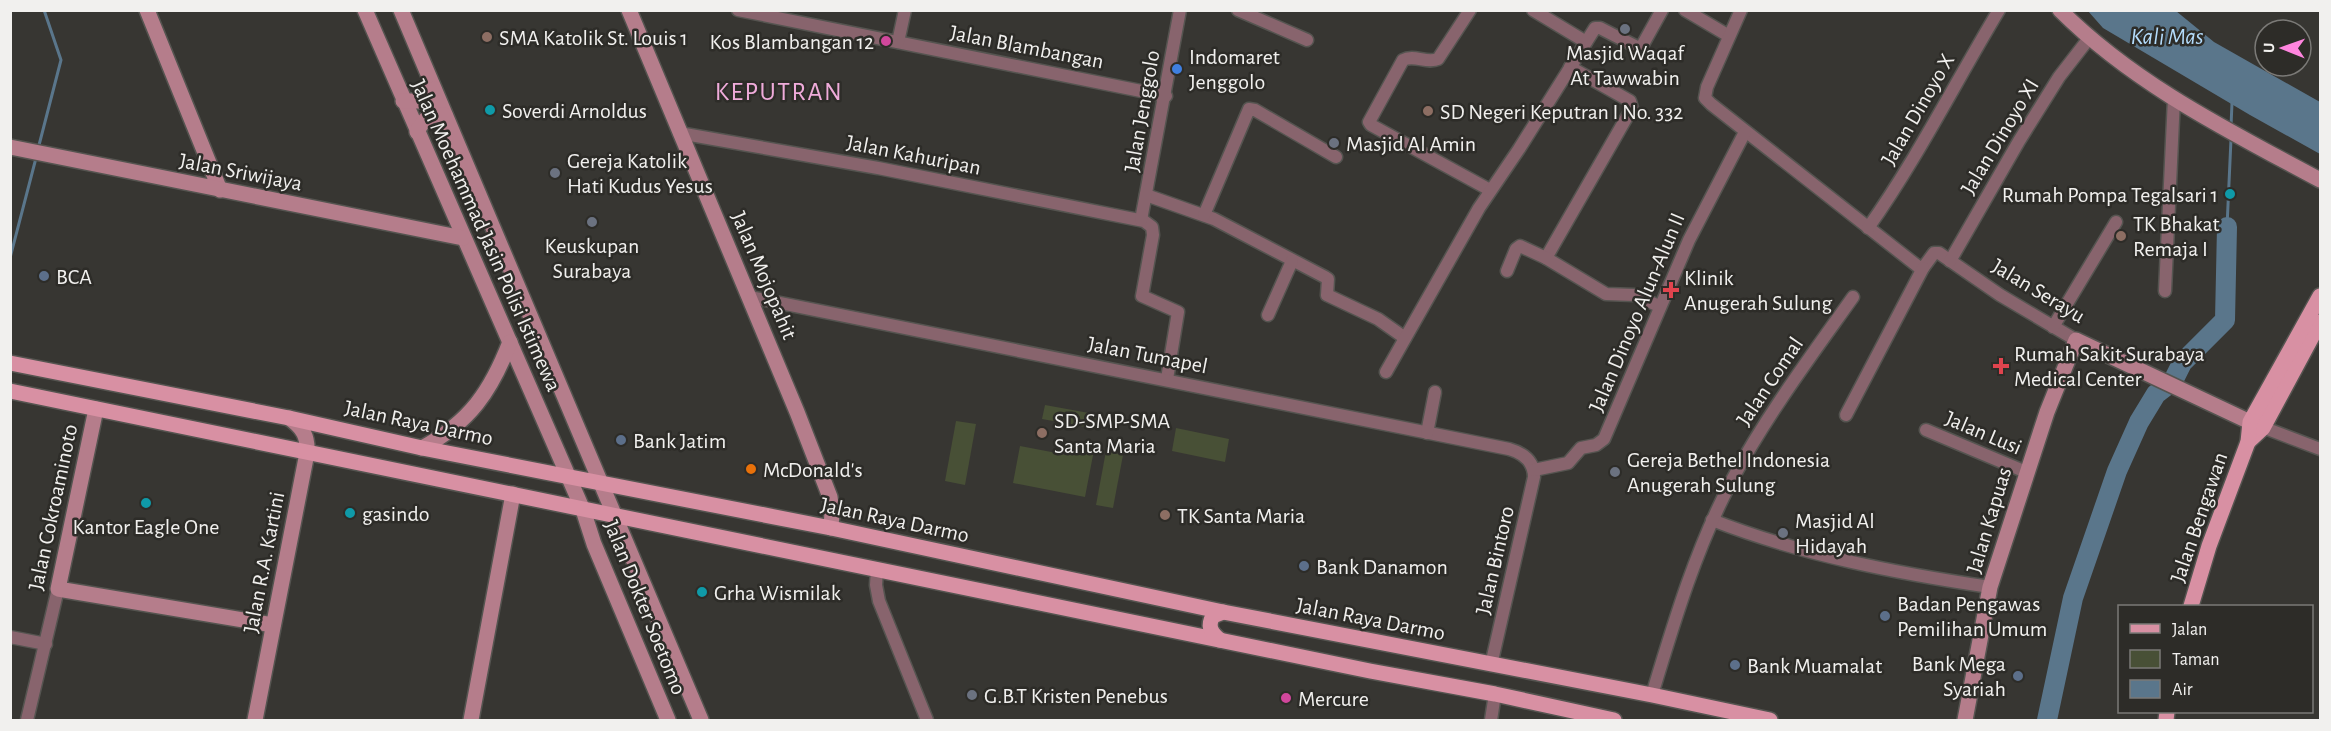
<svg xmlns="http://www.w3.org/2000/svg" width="2331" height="731" font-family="'Alegreya Sans',sans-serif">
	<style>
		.green { fill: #485036 }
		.water { fill: #5a768b }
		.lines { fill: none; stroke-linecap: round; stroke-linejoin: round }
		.stream { stroke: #5a768b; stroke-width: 3 }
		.river { stroke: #5a768b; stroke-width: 20 }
		.street-casing { stroke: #555450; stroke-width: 15 }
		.secondary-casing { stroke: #555450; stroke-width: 18 }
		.primary-casing { stroke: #555450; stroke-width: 18 }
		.street { stroke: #88646d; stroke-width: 12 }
		.secondary { stroke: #b57d8b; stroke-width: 15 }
		.primary { stroke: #d890a3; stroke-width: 15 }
		.worship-dot { fill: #6b7280; stroke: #2d2c28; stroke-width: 2 }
		.education-dot { fill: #8d6e63; stroke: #2d2c28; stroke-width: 2 }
		.hotel-dot { fill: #d1479c; stroke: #2d2c28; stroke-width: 2 }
		.shop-dot { fill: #3f7fe0; stroke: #2d2c28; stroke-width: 2 }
		.culture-dot { fill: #0f9aa8; stroke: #2d2c28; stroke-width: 2 }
		.service-dot { fill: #5c6f8a; stroke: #2d2c28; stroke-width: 2 }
		.health-dot { fill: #e0444e; stroke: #2d2c28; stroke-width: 2 }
		.food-dot { fill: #e8710a; stroke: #2d2c28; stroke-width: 2 }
		.labels { text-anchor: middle; stroke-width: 5; stroke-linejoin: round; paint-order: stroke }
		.poi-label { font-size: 22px; fill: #f1f0ee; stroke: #2d2c28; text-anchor: start }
		.street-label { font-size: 22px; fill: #f1f0ee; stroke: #2d2c28 }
		.water-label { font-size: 24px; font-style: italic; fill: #b4dcfc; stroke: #2d2c28 }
		.quarter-label { font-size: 26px; letter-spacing: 1.5px; fill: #efabda; stroke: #2d2c28 }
	</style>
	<rect width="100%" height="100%" fill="#373632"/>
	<!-- green -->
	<g class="green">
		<path d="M 1045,405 L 1100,415 L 1097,429 L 1042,419 Z"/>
		<path d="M 956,421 L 976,424 L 965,485 L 945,481 Z"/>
		<path d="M 1176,428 L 1229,439 L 1225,462 L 1172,451 Z"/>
		<path d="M 1069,445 L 1094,450 L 1085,497 L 1013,483 L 1020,446 L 1067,455 Z"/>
		<path d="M 1106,451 L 1123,455 L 1113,508 L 1096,505 Z"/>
	</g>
	<!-- water -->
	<path class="water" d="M 2088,11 L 2176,11 L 2214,42 L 2320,102 L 2320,154 L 2250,115 L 2103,28 Z"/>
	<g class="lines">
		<!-- stream -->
		<g class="stream">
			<path d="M 2231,126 L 2232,103"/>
			<path d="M 38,149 L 61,60 L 44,10"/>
			<path d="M 2227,227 L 2231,139"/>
			<path d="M 10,258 L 36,158"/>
		</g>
		<!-- river -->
		<path class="river" d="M 2047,720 L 2073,598 L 2117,471 L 2139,422 L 2156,394 L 2173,381 L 2182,363 L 2225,320 L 2227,227"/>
		<!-- street casing -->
		<g class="street-casing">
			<g id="street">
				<path d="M 738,10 L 1166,96"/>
				<path d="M 1238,10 L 1307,40"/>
				<path d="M 1470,10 L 1438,59 C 1427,64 1414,54 1403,60 L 1369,122 L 1371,125 L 1490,190"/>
				<path d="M 1533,10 L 1586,42"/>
				<path d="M 1685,10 L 1729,36"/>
				<path d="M 1741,10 L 1707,87 L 1705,98 L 1711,104 L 1920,268 L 1923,268 L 1934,253 L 1939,253 L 2000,295 L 2076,340"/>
				<path d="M 898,42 L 905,10"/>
				<path d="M 679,133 L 878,168 L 1144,221 L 1152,227 L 1153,235 L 1142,296 L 1178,312 L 1167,379"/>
				<path d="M 1146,195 L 1214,219 L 1325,277 L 1328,279 L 1327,295 L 1378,319 L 1405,338"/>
				<path d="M 1204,215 L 1249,109 L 1255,110 L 1336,157"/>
				<path d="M 1141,220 L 1180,10"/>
				<path d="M 1868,228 C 1917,159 1955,83 1999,10"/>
				<path d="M 1546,258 L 1632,108 L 1630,101 L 1570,67"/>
				<path d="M 1950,261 L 2019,141 L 2059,77 L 2090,37"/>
				<path d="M 1507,271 L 1516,249 L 1520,246 L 1546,258 L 1606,294 L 1634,295 L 1659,306"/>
				<path d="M 2165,291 L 2174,98"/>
				<path d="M 750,297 L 1509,449 C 1523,453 1534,461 1534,477 L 1491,665"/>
				<path d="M 1268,315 L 1292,261"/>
				<path d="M 2053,327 L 2116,222"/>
				<path d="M 1386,372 L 1479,208 L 1519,149 L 1595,28 L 1600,28 L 1637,47 L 1642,46 L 1662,10"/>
				<path d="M 1846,415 L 1923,268"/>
				<path d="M 2257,425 L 2320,449"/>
				<path d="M 1926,430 L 2026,472"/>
				<path d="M 1427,433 L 1435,392"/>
				<path d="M 1534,470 L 1568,463 L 1581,448 L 1596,445 L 1604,439 L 1689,240 L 1745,132"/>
				<path d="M 1712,520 C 1802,555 1895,573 1990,587"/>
				<path d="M 877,569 L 876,585 L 879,601 L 927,720"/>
				<path d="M 10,637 L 46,644"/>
				<path d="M 1652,695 C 1674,622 1696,548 1732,480 C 1766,416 1811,356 1853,297"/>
				<path d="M 27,720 L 58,589"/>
				<path d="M 1491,720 L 1495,694"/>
			</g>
		</g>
		<!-- secondary casing -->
		<g class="secondary-casing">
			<g id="secondary">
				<path d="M 147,10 L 220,190"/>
				<path d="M 365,10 L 583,510 L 594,544 L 668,720"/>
				<path d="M 401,10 L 701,720"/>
				<path d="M 629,10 L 797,412 L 830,497 L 832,512 L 831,528"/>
				<path d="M 2060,10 C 2134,84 2229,131 2320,180"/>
				<path d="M 403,101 L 419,101 L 434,89"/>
				<path d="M 417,132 C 424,118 429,114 445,115"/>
				<path d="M 10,147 L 463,238"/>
				<path d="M 96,409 L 58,589 L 273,625"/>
				<path d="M 422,448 C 470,422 491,391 510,342"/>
				<path d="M 255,720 L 307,453 C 308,436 303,428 289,418"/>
				<path d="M 471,720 L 513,494"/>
				<path d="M 1965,720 L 1990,587 L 2047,412 L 2076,340 L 2250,422"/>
			</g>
		</g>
		<!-- primary casing -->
		<g class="primary-casing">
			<g id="primary">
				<path d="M 10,363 L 289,418 L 422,448 L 831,528 L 1223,612 L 1652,695 L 1770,720"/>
				<path d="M 10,391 L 1370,671 L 1495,694 L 1614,720"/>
				<path d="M 2248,442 L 2263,428 L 2320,322"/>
				<path d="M 2191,606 L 2209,546 L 2248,442 L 2250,422 L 2320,296"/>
				<path d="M 1220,640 C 1211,633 1207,626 1213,616 L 1223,612"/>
				<path d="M 2166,720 L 2167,712"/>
			</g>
		</g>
		<!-- street -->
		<use href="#street" class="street"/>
		<!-- secondary -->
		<use href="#secondary" class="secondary"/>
		<!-- primary -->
		<use href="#primary" class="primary"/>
	</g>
	<!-- markers -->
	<g class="worship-dot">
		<circle cx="1625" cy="29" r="6"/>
		<circle cx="1334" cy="143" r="6"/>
		<circle cx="555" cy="173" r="6"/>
		<circle cx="592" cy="222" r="6"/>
		<circle cx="1615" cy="472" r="6"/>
		<circle cx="1783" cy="533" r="6"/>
		<circle cx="972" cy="695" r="6"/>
	</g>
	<g class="education-dot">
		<circle cx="487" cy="37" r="6"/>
		<circle cx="1428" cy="111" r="6"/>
		<circle cx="2121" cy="236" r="6"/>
		<circle cx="1042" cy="433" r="6"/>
		<circle cx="1165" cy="515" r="6"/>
	</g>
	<g class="hotel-dot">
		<circle cx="886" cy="41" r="6"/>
		<circle cx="1286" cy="698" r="6"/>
	</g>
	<circle class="shop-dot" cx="1177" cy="69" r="6"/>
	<g class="culture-dot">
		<circle cx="490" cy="110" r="6"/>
		<circle cx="2230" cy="194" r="6"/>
		<circle cx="146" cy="503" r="6"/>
		<circle cx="350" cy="513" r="6"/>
		<circle cx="702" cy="592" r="6"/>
	</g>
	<g class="service-dot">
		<circle cx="44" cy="276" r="6"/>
		<circle cx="621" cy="440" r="6"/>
		<circle cx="1304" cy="566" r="6"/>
		<circle cx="1885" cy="616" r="6"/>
		<circle cx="1735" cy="665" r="6"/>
		<circle cx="2018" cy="676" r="6"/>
	</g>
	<g class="health-dot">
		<path d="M1668 281h6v6h6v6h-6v6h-6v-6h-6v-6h6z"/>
		<path d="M1998 357h6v6h6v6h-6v6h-6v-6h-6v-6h6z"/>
	</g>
	<circle class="food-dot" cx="751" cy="469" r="6"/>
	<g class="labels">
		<!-- poi labels -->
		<g class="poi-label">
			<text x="499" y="45">SMA Katolik St. Louis 1</text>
			<text x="874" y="49" text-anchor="end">Kos Blambangan 12</text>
			<text x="1625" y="60" text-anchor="middle">Masjid Waqaf<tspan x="1625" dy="25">At Tawwabin</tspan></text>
			<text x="1189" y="64">Indomaret<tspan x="1189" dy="25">Jenggolo</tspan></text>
			<text x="502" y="118">Soverdi Arnoldus</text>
			<text x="1440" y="119">SD Negeri Keputran I No. 332</text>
			<text x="1346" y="151">Masjid Al Amin</text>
			<text x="567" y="168">Gereja Katolik<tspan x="567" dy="25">Hati Kudus Yesus</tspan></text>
			<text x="2218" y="202" text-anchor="end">Rumah Pompa Tegalsari 1</text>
			<text x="2133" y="231">TK Bhakat<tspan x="2133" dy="25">Remaja I</tspan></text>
			<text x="592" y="253" text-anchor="middle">Keuskupan<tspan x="592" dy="25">Surabaya</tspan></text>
			<text x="56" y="284">BCA</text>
			<text x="1684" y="285">Klinik<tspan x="1684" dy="25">Anugerah Sulung</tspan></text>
			<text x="2014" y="361">Rumah Sakit Surabaya<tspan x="2014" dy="25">Medical Center</tspan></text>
			<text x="1054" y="428">SD-SMP-SMA<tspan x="1054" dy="25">Santa Maria</tspan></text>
			<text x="633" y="448">Bank Jatim</text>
			<text x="1627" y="467">Gereja Bethel Indonesia<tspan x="1627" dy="25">Anugerah Sulung</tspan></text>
			<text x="763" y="477">McDonald's</text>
			<text x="362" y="521">gasindo</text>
			<text x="1177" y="523">TK Santa Maria</text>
			<text x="1795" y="528">Masjid Al<tspan x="1795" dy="25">Hidayah</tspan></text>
			<text x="146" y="534" text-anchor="middle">Kantor Eagle One</text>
			<text x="1316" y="574">Bank Danamon</text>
			<text x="714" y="600">Grha Wismilak</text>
			<text x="1897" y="611">Badan Pengawas<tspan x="1897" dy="25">Pemilihan Umum</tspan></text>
			<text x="2006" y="671" text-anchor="end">Bank Mega<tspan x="2006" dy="25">Syariah</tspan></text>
			<text x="1747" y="673">Bank Muamalat</text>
			<text x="984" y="703">G.B.T Kristen Penebus</text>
			<text x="1298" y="706">Mercure</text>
		</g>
		<!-- street labels -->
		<g class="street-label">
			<text transform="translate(1027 46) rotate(11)" y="8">Jalan Blambangan</text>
			<text transform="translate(1917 109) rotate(-60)" y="8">Jalan Dinoyo X</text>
			<text transform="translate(1141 111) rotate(-80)" y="8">Jalan Jenggolo</text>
			<text transform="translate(1999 136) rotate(-59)" y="8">Jalan Dinoyo XI</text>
			<text transform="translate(914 154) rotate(11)" y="8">Jalan Kahuripan</text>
			<text transform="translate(241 171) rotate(11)" y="8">Jalan Sriwijaya</text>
			<text transform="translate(487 235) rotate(66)" y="8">Jalan Moehammad Jasin Polisi Istimewa</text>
			<text transform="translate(765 275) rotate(67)" y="8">Jalan Mojopahit</text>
			<text transform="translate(2039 290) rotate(31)" y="8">Jalan Serayu</text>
			<text transform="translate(1636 312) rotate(-67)" y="8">Jalan Dinoyo Alun-Alun II</text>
			<text transform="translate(1148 354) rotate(11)" y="8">Jalan Tumapel</text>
			<text transform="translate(1769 381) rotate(-56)" y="8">Jalan Comal</text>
			<text transform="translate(419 422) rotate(12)" y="8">Jalan Raya Darmo</text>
			<text transform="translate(1984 432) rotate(23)" y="8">Jalan Lusi</text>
			<text transform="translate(52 507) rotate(-78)" y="8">Jalan Cokroaminoto</text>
			<text transform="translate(2198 517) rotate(-71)" y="8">Jalan Bengawan</text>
			<text transform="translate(895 519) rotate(12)" y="8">Jalan Raya Darmo</text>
			<text transform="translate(1988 520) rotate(-73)" y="8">Jalan Kapuas</text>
			<text transform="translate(1494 560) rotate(-77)" y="8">Jalan Bintoro</text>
			<text transform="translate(263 562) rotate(-79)" y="8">Jalan R.A. Kartini</text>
			<text transform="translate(646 607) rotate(68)" y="8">Jalan Dokter Soetomo</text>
			<text transform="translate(1371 618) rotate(11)" y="8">Jalan Raya Darmo</text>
		</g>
		<!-- water labels -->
		<g class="water-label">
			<text x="2167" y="44">Kali Mas</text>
		</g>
		<!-- quarter labels -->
		<g class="quarter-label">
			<text x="779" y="100">KEPUTRAN</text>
		</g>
	</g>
	<!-- border -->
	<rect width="2331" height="731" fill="none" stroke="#f1f0ee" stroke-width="24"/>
	<!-- legend -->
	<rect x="2118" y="605" width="195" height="108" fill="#2d2c28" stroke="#7b7a77" stroke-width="1.5"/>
	<rect x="2130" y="624" width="30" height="9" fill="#d890a3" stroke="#7b7a77" stroke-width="1.5"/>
	<text x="2172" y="635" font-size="18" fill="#f1f0ee">Jalan</text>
	<rect x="2130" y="650" width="30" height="18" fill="#485036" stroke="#7b7a77" stroke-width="1.5"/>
	<text x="2172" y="665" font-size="18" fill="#f1f0ee">Taman</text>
	<rect x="2130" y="680" width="30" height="18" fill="#5a768b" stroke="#7b7a77" stroke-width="1.5"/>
	<text x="2172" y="695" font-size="18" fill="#f1f0ee">Air</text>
	<!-- north arrow -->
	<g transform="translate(2283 48) rotate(271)"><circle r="28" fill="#2d2c28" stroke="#7b7a77" stroke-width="1.5"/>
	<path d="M0-4.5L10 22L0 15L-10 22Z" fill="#ff85df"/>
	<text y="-9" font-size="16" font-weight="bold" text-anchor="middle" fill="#f1f0ee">U</text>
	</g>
</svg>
